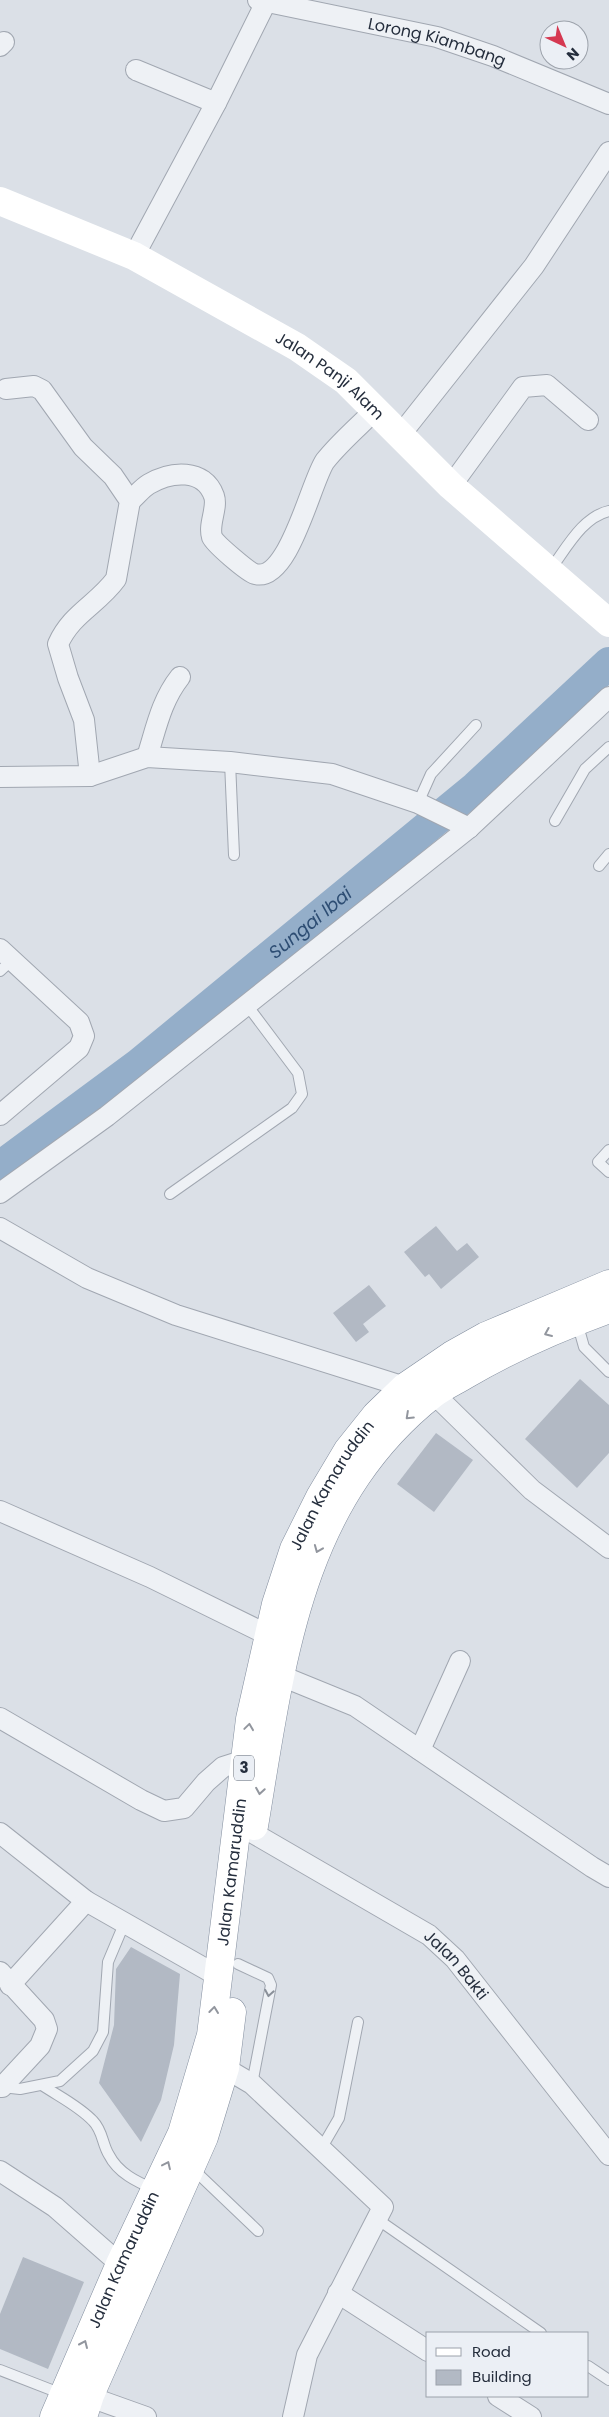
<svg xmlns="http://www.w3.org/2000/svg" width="609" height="2417" font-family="Poppins,sans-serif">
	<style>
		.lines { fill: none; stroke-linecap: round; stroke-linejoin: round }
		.river { stroke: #94aec9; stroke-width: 32 }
		.building { fill: #b2b9c4 }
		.service-casing { stroke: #a1a7b1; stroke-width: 12 }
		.minor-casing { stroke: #a1a7b1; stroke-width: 22 }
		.trunk-casing { stroke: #828d9e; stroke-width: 29 }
		.service { stroke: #eef1f5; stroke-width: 10 }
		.minor { stroke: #eef1f5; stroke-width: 20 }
		.secondary { stroke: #fff; stroke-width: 28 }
		.trunk { stroke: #fff; stroke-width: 28 }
		.oneway { stroke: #92969e }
		.oneway2 { stroke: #8a9099 }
		.labels { text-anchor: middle; stroke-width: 4; stroke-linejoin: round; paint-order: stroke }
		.shield { fill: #ebeff5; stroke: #606874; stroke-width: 1 }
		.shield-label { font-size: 15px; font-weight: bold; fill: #252e3d }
		.street-label { font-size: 16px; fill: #252e3d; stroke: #ebeff5 }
		.water-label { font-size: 18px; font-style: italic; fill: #2d4d73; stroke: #ebeff5 }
	</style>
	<rect width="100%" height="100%" fill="#dbe0e7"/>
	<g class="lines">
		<!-- river -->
		<path class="river" id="s1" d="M 0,1167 L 139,1064 L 476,787 L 609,663"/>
	</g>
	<!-- building -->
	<g class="building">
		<path d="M 436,1226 L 457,1251 L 467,1243 L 479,1257 L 441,1289 L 429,1274 L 425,1277 L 404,1252 Z"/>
		<path d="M 369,1285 L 386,1306 L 363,1324 L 369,1332 L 356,1342 L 333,1313 Z"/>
		<path d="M 580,1379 L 609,1405 L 609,1453 L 577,1488 L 525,1439 Z"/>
		<path d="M 436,1433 L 473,1460 L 434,1512 L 397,1484 Z"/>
		<path d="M 131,1947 L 180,1974 L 174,2045 L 161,2100 L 141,2142 L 99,2083 L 114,2025 L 116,1969 Z"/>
		<path d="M 23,2257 L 84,2282 L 48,2369 L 0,2349 L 0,2314 Z"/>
	</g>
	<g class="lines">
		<!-- service casing -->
		<g class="service-casing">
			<g id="service">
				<path d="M 550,570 C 566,549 582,517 609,511"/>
				<path d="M 230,762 L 234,855"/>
				<path d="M 418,803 L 431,774 L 476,725"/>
				<path d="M 555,821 L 585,769 L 609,747"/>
				<path d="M 599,866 L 609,854"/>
				<path d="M 0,971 L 12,960"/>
				<path d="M 609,1150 L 598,1162 L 609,1172"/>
				<path d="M 170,1194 L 292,1108 L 302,1094 L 298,1073 L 247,1005"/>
				<path d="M 577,1322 L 584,1347 L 609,1372"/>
				<path d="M 238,1964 L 268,1978 L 271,1985 L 252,2084"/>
				<path d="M 42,2085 C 58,2096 79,2106 93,2121 C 103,2131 102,2144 109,2155 C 118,2173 137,2182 154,2189"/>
				<path d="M 2,2087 L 20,2089 L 60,2081 L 93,2051 L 103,2032 L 108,1962 L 124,1924"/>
				<path d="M 321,2149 L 339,2118 L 358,2022"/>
				<path d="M 192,2168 L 258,2231"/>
				<path d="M 377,2219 L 541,2333"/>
				<path d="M 588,2366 L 609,2380"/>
				<path d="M 0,2370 L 62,2394"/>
			</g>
		</g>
		<!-- minor casing -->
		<g class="minor-casing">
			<g id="minor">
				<path id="s2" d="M 258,0 L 437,37 L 493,56 L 609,104"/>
				<path d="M 0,46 L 4,42"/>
				<path d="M 136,70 L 216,103"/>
				<path d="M 134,256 L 216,103 L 267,0"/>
				<path d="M 6,389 L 34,386 L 42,390 L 83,447 L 113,476 L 130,501 L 116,579 C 97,605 72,613 58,644 L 68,678 L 84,720 L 90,776"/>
				<path d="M 401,434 L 534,266 L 609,152"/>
				<path d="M 451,486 L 523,387 L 547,385 L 588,420"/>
				<path d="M 130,501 C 136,496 142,488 149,484 C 171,471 204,468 214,496 C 218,508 208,524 212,537 C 215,544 248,572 255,574 C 289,583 311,481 325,461 C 339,443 359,426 375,410"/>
				<path d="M 147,757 C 156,729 161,701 180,677"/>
				<path d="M 0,777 L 90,776 L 147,757 L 230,762 L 332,774 L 418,803 L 469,828"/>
				<path d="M 0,949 L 79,1022 L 84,1036 L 79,1048 L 0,1115"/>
				<path d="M 0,1193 L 107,1116 L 469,828 L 609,697"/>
				<path d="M 0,1228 L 87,1278 L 176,1315 L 405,1387"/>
				<path d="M 434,1394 L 532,1490 L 609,1548"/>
				<path d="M 0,1511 L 150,1577 L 268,1635"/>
				<path d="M 279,1675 L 355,1706 L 592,1867 L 609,1877"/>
				<path d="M 0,1718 L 141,1800 L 164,1811 L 184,1808 L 206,1782 L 223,1767 L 245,1760"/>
				<path d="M 420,1750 L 460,1661"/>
				<path d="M 0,1833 L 86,1901"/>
				<path id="s3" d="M 253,1833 L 429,1935 L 455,1959 L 609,2155"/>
				<path d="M 0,1972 L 44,2020 L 47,2029 L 40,2046 L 2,2087 L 0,2087"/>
				<path d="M 10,1985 L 86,1901 L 218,1976"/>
				<path d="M 225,2068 L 252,2084 L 383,2207 L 307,2355 L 293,2417"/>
				<path d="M 0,2171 L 55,2207 L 120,2264"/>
				<path d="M 338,2293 L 428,2351"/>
				<path d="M 76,2392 L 146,2417"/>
				<path d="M 498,2396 L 531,2417"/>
			</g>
		</g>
		<!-- trunk casing -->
		<g class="trunk-casing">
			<g id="trunk">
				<path d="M 254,1826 C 281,1666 296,1502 433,1394 C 442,1387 455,1381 465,1375 C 511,1348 559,1327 609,1309"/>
				<path id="s5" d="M 54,2417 L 120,2264 L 182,2133 L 211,2035 L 250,1719 L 276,1604 L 294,1549 L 320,1497 L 348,1450 L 376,1415 L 405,1387 L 452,1355 L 486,1336 L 609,1284"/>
				<path d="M 83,2417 L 90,2395 L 204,2137 L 225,2068 L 232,2012"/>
			</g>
		</g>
		<!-- service -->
		<use href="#service" class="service"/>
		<!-- minor -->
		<use href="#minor" class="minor"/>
		<!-- secondary -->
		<path class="secondary" id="s4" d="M 0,201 L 134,256 L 297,347 L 346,381 L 451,486 L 609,623"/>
		<!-- trunk -->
		<use href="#trunk" class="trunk"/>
	</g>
	<!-- one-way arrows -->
	<defs><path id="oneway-chevron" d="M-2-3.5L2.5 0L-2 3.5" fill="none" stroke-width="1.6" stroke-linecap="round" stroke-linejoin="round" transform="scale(1.25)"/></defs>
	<g class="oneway">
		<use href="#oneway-chevron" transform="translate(548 1333) rotate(157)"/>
		<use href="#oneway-chevron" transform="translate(409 1416) rotate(137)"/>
		<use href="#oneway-chevron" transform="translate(318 1549) rotate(112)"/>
		<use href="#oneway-chevron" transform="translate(249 1727) rotate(-82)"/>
		<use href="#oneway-chevron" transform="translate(260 1791) rotate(99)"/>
		<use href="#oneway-chevron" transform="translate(214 2010) rotate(-83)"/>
		<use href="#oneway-chevron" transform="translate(167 2165) rotate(-65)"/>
		<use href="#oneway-chevron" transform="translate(84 2344) rotate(-66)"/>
	</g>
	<use class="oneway2" href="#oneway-chevron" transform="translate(269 1993) rotate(100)"/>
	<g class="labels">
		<!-- shield labels -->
		<rect class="shield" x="234" y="1755.5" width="20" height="25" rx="4"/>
		<g class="shield-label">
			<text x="244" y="1773">3</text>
		</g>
		<!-- street labels -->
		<g class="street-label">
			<text dy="6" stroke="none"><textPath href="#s2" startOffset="184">Lorong Kiambang</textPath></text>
			<text dy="6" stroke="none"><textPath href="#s4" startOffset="375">Jalan Panji Alam</textPath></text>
			<text dy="6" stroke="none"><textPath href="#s5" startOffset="982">Jalan Kamaruddin</textPath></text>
			<text dy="6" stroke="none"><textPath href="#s5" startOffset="578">Jalan Kamaruddin</textPath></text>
			<text dy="6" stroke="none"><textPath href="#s3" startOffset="244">Jalan Bakti</textPath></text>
			<text dy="6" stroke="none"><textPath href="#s5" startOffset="172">Jalan Kamaruddin</textPath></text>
		</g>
		<!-- water labels -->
		<g class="water-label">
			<text dy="6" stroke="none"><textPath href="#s1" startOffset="395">Sungai Ibai</textPath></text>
		</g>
	</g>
	<!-- legend -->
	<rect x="426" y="2332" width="162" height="65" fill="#ebeff5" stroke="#9ca2ab"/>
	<rect x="436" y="2348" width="25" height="8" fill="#ffffff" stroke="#9ca2ab"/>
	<text x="472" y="2357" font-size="15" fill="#252e3d">Road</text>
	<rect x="436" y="2370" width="25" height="15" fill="#b2b9c4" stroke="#9ca2ab"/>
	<text x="472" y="2382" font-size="15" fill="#252e3d">Building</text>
	<!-- north arrow -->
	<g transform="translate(564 45) rotate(136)"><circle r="24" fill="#ebeff5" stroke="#9ca2ab"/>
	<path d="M0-4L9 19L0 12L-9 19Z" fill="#d53851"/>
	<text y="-8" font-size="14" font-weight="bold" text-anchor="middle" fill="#252e3d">N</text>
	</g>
</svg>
